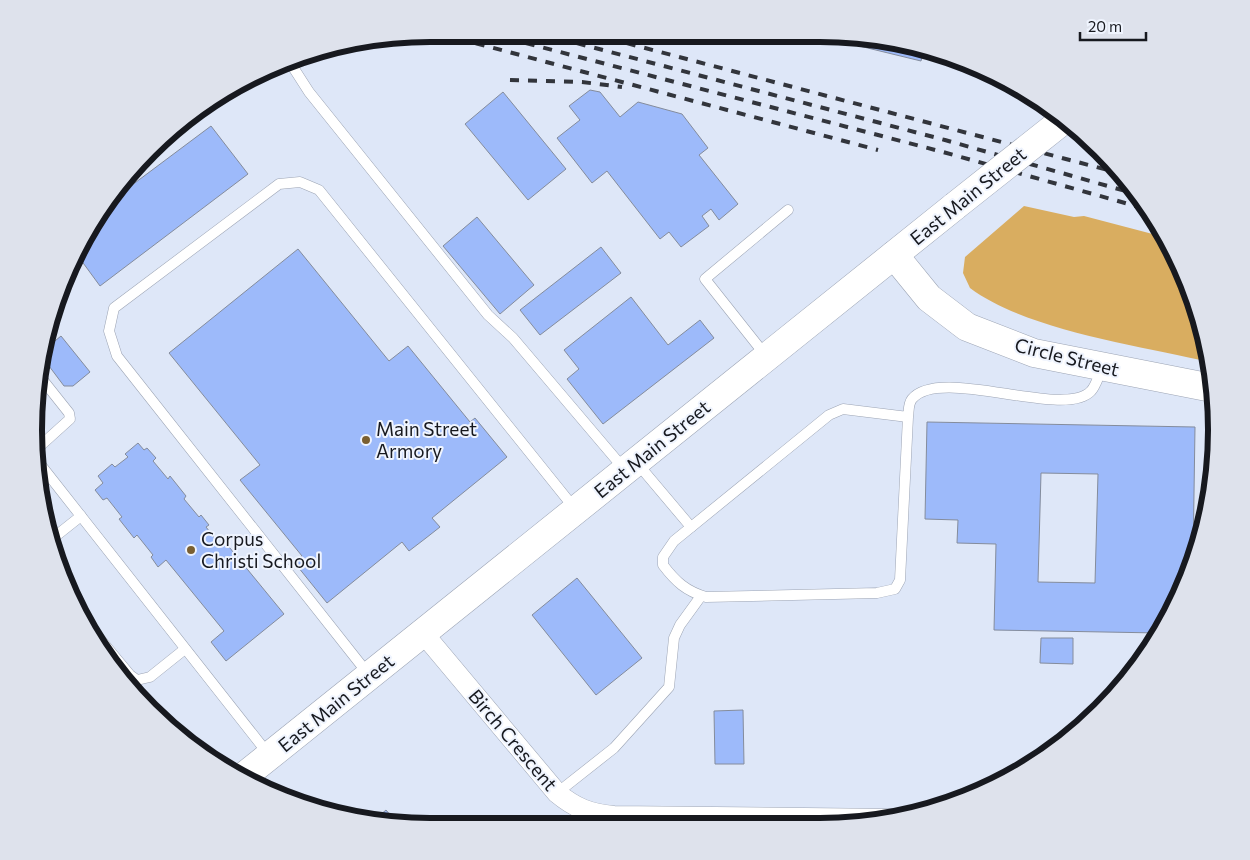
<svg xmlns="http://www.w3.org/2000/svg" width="1250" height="860" font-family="Commissioner,sans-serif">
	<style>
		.green { fill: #d9ad60 }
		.building { fill: #9dbafa; stroke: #848c9c; fill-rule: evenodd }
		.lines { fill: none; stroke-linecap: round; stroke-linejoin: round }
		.lane-casing { stroke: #9ca4b4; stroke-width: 11 }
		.street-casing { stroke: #9ca4b4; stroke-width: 21 }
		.secondary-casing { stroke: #9ca4b4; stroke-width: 29 }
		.primary-casing { stroke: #9ca4b4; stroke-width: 29 }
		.lane { stroke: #fff; stroke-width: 10 }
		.street { stroke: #fff; stroke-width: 20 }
		.secondary { stroke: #fff; stroke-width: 28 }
		.primary { stroke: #fff; stroke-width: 28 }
		.rail { stroke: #32353c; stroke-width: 4; stroke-dasharray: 9 9; stroke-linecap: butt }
		.primary-bridge-casing { stroke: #9ca4b4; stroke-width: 29; stroke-linecap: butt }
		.primary-bridge { stroke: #fff; stroke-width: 28 }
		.poi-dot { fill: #7a5f31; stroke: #eff4fe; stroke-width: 2 }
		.labels { text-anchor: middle; stroke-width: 4; stroke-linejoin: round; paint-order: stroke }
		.street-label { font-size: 19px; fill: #17191f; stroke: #eff4fe }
		.poi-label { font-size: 19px; fill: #17191f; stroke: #eff4fe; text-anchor: start }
		.rim { fill: none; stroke: #17191f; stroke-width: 6 }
	</style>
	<rect width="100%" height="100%" fill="#dee7f8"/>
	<!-- green -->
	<path class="green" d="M 1024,206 L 1074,217 L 1084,216 L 1164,237 L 1186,279 L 1210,362 C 1140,346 1026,330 970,288 L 963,273 L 965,257 Z"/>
	<!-- building -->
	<g class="building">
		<path d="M 810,34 L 897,41 L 924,50 L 921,61 Z"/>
		<path d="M 590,90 L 600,92 L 620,117 L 638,102 L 682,114 L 708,148 L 699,155 L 738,204 L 719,220 L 711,209 L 702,216 L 709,226 L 681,247 L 669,232 L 660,239 L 607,171 L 592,183 L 557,138 L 580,120 L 569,106 Z"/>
		<path d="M 503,92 L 566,169 L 528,200 L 465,124 Z"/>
		<path d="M 211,126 L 248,174 L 100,286 L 78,256 L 112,200 Z"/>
		<path d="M 477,217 L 534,285 L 500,314 L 443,246 Z"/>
		<path d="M 601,247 L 621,273 L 540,335 L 520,310 Z"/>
		<path d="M 298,249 L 389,361 L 408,346 L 470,422 L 475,418 L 507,457 L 432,518 L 440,527 L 426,538 L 409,551 L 402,542 L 327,603 L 294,562 L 302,556 L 240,480 L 260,465 L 169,353 Z"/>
		<path d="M 631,297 L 668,345 L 700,320 L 714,338 L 603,424 L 567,379 L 579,369 L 564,350 Z"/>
		<path d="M 61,336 L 90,372 L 73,386 L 64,386 L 43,358 L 45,349 Z"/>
		<path d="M 927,422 L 1195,427 L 1193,560 L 1186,582 L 1159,633 L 994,630 L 996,544 L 957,543 L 958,520 L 925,519 ZM 1041,473 L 1098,474 L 1095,583 L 1038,582 Z"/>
		<path d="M 138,443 L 144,450 L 147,448 L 156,458 L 153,461 L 168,479 L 170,476 L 186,496 L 184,499 L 199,517 L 201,515 L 209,525 L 206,527 L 221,546 L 225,542 L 284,614 L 226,661 L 211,642 L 224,631 L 166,560 L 158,567 L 151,557 L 153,555 L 137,535 L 134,538 L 119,519 L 122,517 L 107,498 L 103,500 L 95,490 L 103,483 L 98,476 L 112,464 L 115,467 L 128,457 L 125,454 Z"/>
		<path d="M 577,578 L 642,658 L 596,695 L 532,615 Z"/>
		<path d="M 1041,638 L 1073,638 L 1073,664 L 1040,663 Z"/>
		<path d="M 743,710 L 744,764 L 715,764 L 714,711 Z"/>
		<path d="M 386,810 L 397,823 L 373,821 Z"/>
	</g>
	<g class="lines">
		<!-- lane casing -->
		<g class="lane-casing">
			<g id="lane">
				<path d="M 291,64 L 309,92 L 488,315 L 513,338 L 625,470"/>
				<path d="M 766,356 L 705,279 L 788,210"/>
				<path d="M 38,374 L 69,413 L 70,419 L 39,447"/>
				<path d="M 908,417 L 843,409 L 829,415 L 674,541 L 663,557 L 663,565 C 676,582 686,591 706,597 L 877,593 L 895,589 L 900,580 L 908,417 C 909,411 908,404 912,399 C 940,365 1064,420 1091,391 C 1096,386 1099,374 1103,367"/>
				<path d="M 637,463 L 691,527"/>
				<path d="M 40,464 L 269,755"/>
				<path d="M 52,539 L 81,516"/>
				<path d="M 90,627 L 130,675 L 137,680 L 150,677 L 185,649"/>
				<path d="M 369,675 L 117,356 L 109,331 L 114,308 L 279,184 L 300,182 L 319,190 L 575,509"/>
				<path d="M 557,793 L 614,748 L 669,687 L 674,638 L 680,625 L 701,596"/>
			</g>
		</g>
		<!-- street casing -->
		<g class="street-casing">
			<path id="street" d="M 423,633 L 557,793 C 575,808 590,814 614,816 L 892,819"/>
		</g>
		<!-- secondary casing -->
		<g class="secondary-casing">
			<path id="secondary" d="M 894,255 L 929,298 L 967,327 L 1034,353 L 1212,388"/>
		</g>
		<!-- primary casing -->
		<g class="primary-casing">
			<path id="primary" d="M 243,777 L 955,206"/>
		</g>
		<!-- lane -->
		<use href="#lane" class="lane"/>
		<!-- street -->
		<use href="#street" class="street"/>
		<!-- secondary -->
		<use href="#secondary" class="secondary"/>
		<!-- primary -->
		<use href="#primary" class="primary"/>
		<!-- rail -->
		<g class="rail">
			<path d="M 441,34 L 878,150"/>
			<path d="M 491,34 L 943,152 L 1150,210"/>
			<path d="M 542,34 L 945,140 L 1136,194"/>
			<path d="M 592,34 L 1119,173"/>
			<path d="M 510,80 L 582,82 L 622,87"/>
		</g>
		<!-- primary-bridge casing -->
		<g class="primary-bridge-casing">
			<path id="primary-bridge" d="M 955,206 L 1061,122"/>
		</g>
		<!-- primary-bridge -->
		<use href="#primary-bridge" class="primary-bridge"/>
	</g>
	<!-- markers -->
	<g class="poi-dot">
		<circle cx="366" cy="440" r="5"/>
		<circle cx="191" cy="550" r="5"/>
	</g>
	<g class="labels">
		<!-- street labels -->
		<g class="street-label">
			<text transform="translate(968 196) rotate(-39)" y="7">East Main Street</text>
			<text transform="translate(1067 357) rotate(14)" y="7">Circle Street</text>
			<text transform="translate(652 449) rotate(-39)" y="7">East Main Street</text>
			<text transform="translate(336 703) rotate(-39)" y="7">East Main Street</text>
			<text transform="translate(513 740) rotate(50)" y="7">Birch Crescent</text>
		</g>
		<!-- poi labels -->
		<g class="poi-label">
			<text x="376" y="436">Main Street<tspan x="376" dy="22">Armory</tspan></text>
			<text x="201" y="546">Corpus<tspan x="201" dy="22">Christi School</tspan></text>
		</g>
	</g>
	<!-- crop -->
	<path d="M0 0H1250V860H0ZM430 42H820A388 388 0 0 1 1208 430V430A388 388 0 0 1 820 818H430A388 388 0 0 1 42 430V430A388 388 0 0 1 430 42Z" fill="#dee2ec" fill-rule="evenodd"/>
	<path class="rim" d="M430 42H820A388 388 0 0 1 1208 430V430A388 388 0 0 1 820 818H430A388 388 0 0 1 42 430V430A388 388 0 0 1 430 42Z"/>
	<!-- scale -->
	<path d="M1080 32v8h66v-8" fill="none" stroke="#17191f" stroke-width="2.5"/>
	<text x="1088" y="32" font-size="15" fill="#17191f" stroke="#eff4fe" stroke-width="4" paint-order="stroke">20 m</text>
</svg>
